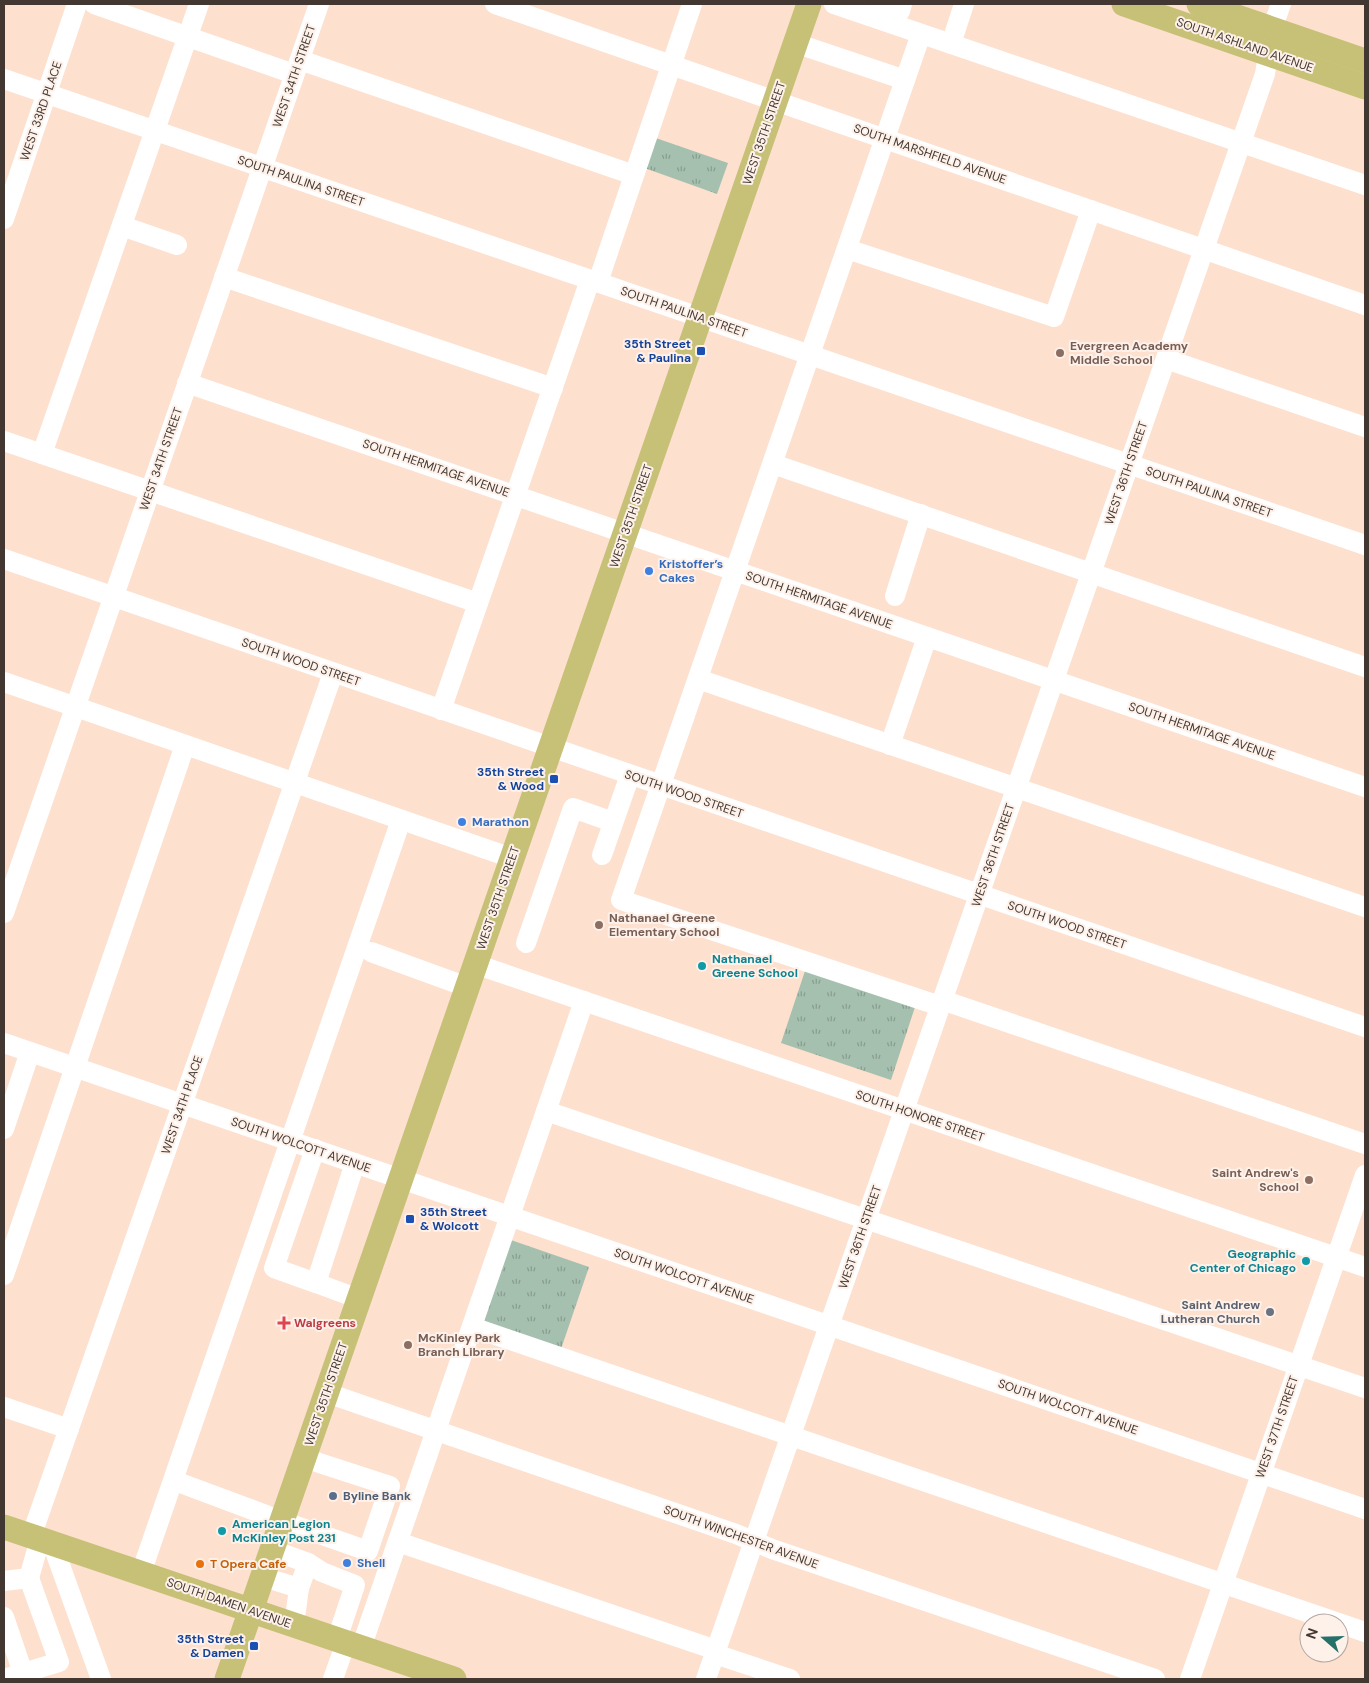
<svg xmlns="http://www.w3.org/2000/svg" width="1369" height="1683" font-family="'DM Sans',sans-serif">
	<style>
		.park { fill: url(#park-tufts) }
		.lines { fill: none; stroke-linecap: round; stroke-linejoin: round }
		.minor { stroke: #fff; stroke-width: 20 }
		.major { stroke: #c7c077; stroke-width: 25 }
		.transit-dot { fill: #1a4fb4; stroke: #fdf1ea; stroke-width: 2 }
		.education-dot { fill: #8d6e63; stroke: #fdf1ea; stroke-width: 2 }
		.shop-dot { fill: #3f7fe0; stroke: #fdf1ea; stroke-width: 2 }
		.culture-dot { fill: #0f9aa8; stroke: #fdf1ea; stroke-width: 2 }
		.worship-dot { fill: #6b7280; stroke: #fdf1ea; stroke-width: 2 }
		.health-dot { fill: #e0444e; stroke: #fdf1ea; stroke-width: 2 }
		.service-dot { fill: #5c6f8a; stroke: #fdf1ea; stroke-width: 2 }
		.food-dot { fill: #e8710a; stroke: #fdf1ea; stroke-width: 2 }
		.labels { text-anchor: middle; stroke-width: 4; stroke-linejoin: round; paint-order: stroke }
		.street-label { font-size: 12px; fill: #433831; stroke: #fdf1ea }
		.transit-label { font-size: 12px; font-weight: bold; fill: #164399; stroke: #fdf1ea; text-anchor: end }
		.education-label { font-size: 12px; font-weight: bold; fill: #785e54; stroke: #fdf1ea; text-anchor: start }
		.shop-label { font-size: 12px; font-weight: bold; fill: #366cbe; stroke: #fdf1ea; text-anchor: start }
		.culture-label { font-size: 12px; font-weight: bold; fill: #0d838f; stroke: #fdf1ea; text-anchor: start }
		.worship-label { font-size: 12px; font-weight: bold; fill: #5b616d; stroke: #fdf1ea; text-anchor: end }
		.health-label { font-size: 12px; font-weight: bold; fill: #be3a42; stroke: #fdf1ea; text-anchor: start }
		.service-label { font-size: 12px; font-weight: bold; fill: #4e5e75; stroke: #fdf1ea; text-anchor: start }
		.food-label { font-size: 12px; font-weight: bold; fill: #c56008; stroke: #fdf1ea; text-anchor: start }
	</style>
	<defs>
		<pattern id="park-tufts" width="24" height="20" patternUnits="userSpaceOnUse" patternTransform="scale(1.25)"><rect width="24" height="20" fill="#a5c0af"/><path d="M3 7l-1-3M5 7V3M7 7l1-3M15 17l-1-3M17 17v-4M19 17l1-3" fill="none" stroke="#889d8f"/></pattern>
	</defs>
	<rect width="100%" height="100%" fill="#fde0ce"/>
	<!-- park -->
	<g class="park">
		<path d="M 650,136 L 728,163 L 717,194 L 639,166 Z"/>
		<path d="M 806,968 L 916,1004 L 891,1080 L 781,1043 Z"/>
		<path d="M 508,1239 L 589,1267 L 561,1349 L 479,1321 Z"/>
	</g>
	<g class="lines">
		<!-- minor -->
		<g class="minor">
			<path d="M 94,4 L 294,74"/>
			<path d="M 495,4 L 1365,305"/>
			<path d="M 834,4 L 1365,185"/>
			<path d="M 879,4 L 900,11 L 902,4"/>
			<path d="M 921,34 L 621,900 L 940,1006"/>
			<path d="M 795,43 L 905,80"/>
			<path d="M 951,44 L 964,4"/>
			<path d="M 300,60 L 634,175"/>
			<path d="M 4,79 L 1365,545"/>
			<path d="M 4,219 L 77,4"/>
			<path d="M 122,226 L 177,245"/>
			<path d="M 847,249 L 1054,317 L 1091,210"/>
			<path d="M 224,277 L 553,388"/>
			<path d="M 598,282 L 692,4"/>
			<path d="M 1166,359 L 1365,427"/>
			<path d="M 187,383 L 1365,787"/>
			<path d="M 4,441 L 478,603"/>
			<path d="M 42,454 L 199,4"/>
			<path d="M 773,464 L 1365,667"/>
			<path d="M 4,559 L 1365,1027"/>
			<path d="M 895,596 L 921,514"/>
			<path d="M 698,679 L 1365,907"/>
			<path d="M 4,682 L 512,858"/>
			<path d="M 441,710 L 590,280"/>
			<path d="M 890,745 L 927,637"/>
			<path d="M 602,855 L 630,775"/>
			<path d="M 4,913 L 319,4"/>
			<path d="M 526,943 L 573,808 L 613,822"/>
			<path d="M 371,952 L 467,987"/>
			<path d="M 475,964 L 1365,1267"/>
			<path d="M 942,1000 L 1365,1144"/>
			<path d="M 4,1043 L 1365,1509"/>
			<path d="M 546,1111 L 1365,1388"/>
			<path d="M 4,1129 L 30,1052"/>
			<path d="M 315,1149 L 274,1268 L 316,1283 L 355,1163"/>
			<path d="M 4,1275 L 185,745"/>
			<path d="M 316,1283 L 359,1299"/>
			<path d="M 472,1327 L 1365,1632"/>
			<path d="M 327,1393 L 736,1534 L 772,1549 L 1155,1679"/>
			<path d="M 4,1407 L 69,1429"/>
			<path d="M 183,1484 L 282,1521 L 368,1551 L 390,1486 L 304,1458"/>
			<path d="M 31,1537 L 333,673"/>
			<path d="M 398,1542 L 716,1650"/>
			<path d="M 52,1543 L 101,1679"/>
			<path d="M 308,1563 L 322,1572 L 355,1585 L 337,1639"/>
			<path d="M 141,1573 L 401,820"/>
			<path d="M 263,1577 L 299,1588 L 308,1563 L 272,1550"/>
			<path d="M 4,1581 L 29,1578 L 40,1539"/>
			<path d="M 4,1617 L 23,1673"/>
			<path d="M 294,1625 L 299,1588"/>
			<path d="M 361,1648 L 584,1001"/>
			<path d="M 715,1654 L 790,1679"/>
			<path d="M 4,1679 L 59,1662 L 29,1578"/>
			<path d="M 333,1679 L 346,1642"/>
			<path d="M 706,1679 L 1265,74 L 1272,29 L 1281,4"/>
			<path d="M 1190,1679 L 1365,1175"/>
		</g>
		<!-- major -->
		<g class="major">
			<path d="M 1124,4 L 1365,87"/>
			<path d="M 1199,4 L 1365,61"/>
			<path d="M 4,1527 L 454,1679"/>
			<path d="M 227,1679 L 809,4"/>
		</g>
	</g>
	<!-- markers -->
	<g class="transit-dot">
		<rect x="696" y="346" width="10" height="10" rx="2.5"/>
		<rect x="549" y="774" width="10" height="10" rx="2.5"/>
		<rect x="405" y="1214" width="10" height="10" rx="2.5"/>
		<rect x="249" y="1641" width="10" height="10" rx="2.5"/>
	</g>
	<g class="education-dot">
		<circle cx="1060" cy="353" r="5"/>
		<circle cx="599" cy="925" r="5"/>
		<circle cx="1309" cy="1180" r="5"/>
		<circle cx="408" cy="1345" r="5"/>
	</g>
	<g class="shop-dot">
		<circle cx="649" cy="571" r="5"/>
		<circle cx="462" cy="822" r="5"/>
		<circle cx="347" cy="1563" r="5"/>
	</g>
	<g class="culture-dot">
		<circle cx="702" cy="966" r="5"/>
		<circle cx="1306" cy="1261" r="5"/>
		<circle cx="222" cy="1531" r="5"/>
	</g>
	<circle class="worship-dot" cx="1270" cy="1312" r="5"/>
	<path class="health-dot" d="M281.5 1315.5h5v5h5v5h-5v5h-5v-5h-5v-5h5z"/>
	<circle class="service-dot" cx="333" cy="1496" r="5"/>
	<circle class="food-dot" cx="200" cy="1564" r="5"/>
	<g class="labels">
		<!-- street labels -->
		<g class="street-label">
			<text transform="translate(1245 45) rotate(19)" y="4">SOUTH ASHLAND AVENUE</text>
			<text transform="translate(294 76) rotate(-71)" y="4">WEST 34TH STREET</text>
			<text transform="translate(41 111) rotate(-71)" y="4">WEST 33RD PLACE</text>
			<text transform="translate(764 133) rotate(-71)" y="4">WEST 35TH STREET</text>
			<text transform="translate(930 154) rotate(19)" y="4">SOUTH MARSHFIELD AVENUE</text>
			<text transform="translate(301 181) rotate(19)" y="4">SOUTH PAULINA STREET</text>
			<text transform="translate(684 312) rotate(19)" y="4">SOUTH PAULINA STREET</text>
			<text transform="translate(161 459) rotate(-71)" y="4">WEST 34TH STREET</text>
			<text transform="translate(436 468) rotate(19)" y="4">SOUTH HERMITAGE AVENUE</text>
			<text transform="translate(1126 473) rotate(-71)" y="4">WEST 36TH STREET</text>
			<text transform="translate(1209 492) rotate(19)" y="4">SOUTH PAULINA STREET</text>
			<text transform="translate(631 516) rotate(-71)" y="4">WEST 35TH STREET</text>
			<text transform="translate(819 600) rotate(19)" y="4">SOUTH HERMITAGE AVENUE</text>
			<text transform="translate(301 662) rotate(19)" y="4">SOUTH WOOD STREET</text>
			<text transform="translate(1202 731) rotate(19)" y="4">SOUTH HERMITAGE AVENUE</text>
			<text transform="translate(684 794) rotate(19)" y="4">SOUTH WOOD STREET</text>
			<text transform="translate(993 855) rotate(-71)" y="4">WEST 36TH STREET</text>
			<text transform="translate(498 898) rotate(-71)" y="4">WEST 35TH STREET</text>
			<text transform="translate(1067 925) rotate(19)" y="4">SOUTH WOOD STREET</text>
			<text transform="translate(182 1105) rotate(-71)" y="4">WEST 34TH PLACE</text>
			<text transform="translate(920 1116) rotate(19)" y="4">SOUTH HONORE STREET</text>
			<text transform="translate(301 1145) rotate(19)" y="4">SOUTH WOLCOTT AVENUE</text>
			<text transform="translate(860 1237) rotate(-71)" y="4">WEST 36TH STREET</text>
			<text transform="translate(684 1276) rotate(19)" y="4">SOUTH WOLCOTT AVENUE</text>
			<text transform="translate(326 1394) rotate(-71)" y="4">WEST 35TH STREET</text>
			<text transform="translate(1068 1407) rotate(19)" y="4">SOUTH WOLCOTT AVENUE</text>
			<text transform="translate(1277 1427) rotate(-71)" y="4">WEST 37TH STREET</text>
			<text transform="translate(741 1537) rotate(20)" y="4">SOUTH WINCHESTER AVENUE</text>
			<text transform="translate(229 1603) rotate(19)" y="4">SOUTH DAMEN AVENUE</text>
		</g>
		<!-- transit labels -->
		<g class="transit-label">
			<text x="691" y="348">35th Street<tspan x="691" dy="14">&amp; Paulina</tspan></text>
			<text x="544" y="776">35th Street<tspan x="544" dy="14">&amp; Wood</tspan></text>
			<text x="420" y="1216" text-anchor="start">35th Street<tspan x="420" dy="14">&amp; Wolcott</tspan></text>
			<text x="244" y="1643">35th Street<tspan x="244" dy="14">&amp; Damen</tspan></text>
		</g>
		<!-- education labels -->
		<g class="education-label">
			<text x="1070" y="350">Evergreen Academy<tspan x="1070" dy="14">Middle School</tspan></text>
			<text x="609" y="922">Nathanael Greene<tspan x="609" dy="14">Elementary School</tspan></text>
			<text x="1299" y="1177" text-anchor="end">Saint Andrew's<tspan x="1299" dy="14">School</tspan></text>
			<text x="418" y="1342">McKinley Park<tspan x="418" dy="14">Branch Library</tspan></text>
		</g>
		<!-- shop labels -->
		<g class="shop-label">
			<text x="659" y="568">Kristoffer’s<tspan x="659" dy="14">Cakes</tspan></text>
			<text x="472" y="826">Marathon</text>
			<text x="357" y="1567">Shell</text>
		</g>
		<!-- culture labels -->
		<g class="culture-label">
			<text x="712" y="963">Nathanael<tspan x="712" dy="14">Greene School</tspan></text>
			<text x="1296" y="1258" text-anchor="end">Geographic<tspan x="1296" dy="14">Center of Chicago</tspan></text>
			<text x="232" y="1528">American Legion<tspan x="232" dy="14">McKinley Post 231</tspan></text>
		</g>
		<!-- worship labels -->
		<g class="worship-label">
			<text x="1260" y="1309">Saint Andrew<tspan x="1260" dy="14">Lutheran Church</tspan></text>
		</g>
		<!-- health labels -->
		<g class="health-label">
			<text x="294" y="1327">Walgreens</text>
		</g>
		<!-- service labels -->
		<g class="service-label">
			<text x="343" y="1500">Byline Bank</text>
		</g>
		<!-- food labels -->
		<g class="food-label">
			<text x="210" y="1568">T Opera Cafe</text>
		</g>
	</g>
	<!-- border -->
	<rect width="1369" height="1683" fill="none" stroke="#433831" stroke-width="10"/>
	<!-- north arrow -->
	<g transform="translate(1324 1638) rotate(290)"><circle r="24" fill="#fdf1ea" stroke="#b3a7a0"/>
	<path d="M0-4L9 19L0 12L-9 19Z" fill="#25706b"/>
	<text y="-8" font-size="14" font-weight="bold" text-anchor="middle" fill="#433831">N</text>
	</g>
</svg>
